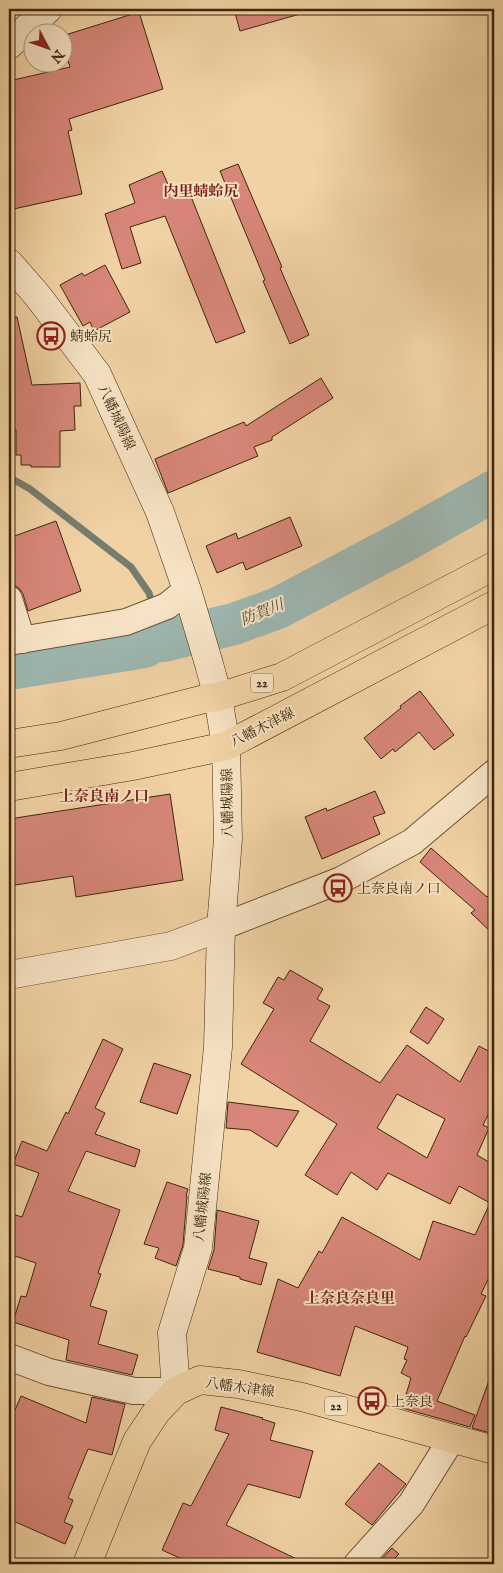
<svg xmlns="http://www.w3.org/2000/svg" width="503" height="1573" font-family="'IM FELL English','Noto Serif JP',serif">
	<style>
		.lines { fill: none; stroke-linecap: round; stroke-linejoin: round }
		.stream { stroke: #777d6d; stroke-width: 7 }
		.river { stroke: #9db6af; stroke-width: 42 }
		.building { fill: #d78679; stroke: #3d270b; fill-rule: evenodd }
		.minor-casing { stroke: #6a5231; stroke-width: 28 }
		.tertiary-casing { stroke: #6a5231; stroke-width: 29 }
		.secondary-casing { stroke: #3d270b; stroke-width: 29 }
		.primary-casing { stroke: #3d270b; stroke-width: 29 }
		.minor { stroke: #f6e2c4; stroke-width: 26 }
		.tertiary { stroke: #f6e2c4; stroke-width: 28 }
		.secondary { stroke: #f6e2c4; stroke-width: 28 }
		.primary { stroke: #f1d2a4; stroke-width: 28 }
		.labels { text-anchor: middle; stroke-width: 4; stroke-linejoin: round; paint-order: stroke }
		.shield { fill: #f6e2c4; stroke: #745f42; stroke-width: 1 }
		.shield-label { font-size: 12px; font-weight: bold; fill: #3d270b }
		.poi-label { font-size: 14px; fill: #3d270b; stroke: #f6e2c4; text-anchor: start }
		.street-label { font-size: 14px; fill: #3d270b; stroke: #f6e2c4 }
		.neighbourhood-label { font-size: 15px; font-weight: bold; fill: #7a1f14; stroke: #f6e2c4 }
		.water-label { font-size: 15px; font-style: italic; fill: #554b34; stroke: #f6e2c4 }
	</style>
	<rect width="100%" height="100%" fill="#f1d2a4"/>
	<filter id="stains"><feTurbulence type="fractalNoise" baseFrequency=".004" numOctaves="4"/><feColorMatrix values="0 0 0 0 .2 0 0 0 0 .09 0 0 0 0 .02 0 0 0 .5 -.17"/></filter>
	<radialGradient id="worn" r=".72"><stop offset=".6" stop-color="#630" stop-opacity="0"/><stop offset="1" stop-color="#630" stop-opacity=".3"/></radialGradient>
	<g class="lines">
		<!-- stream -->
		<g class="stream">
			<path d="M 9,477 L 30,489 L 131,567 L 149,593 L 153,606"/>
			<path d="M 156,617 L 163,641"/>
		</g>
		<!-- river -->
		<path class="river" d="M 9,669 L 145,647 L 150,642 L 163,641 L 234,624 L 278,608 L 403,542 L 494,491"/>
	</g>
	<!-- building -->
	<g class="building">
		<path d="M 234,9 L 299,9 L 300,14 L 240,31 Z"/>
		<path d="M 139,12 L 163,89 L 69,119 L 72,130 L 68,131 L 82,194 L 9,210 L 9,81 L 70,67 L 62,43 L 62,36 Z"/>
		<path d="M 238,164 L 282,267 L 280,268 L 309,335 L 290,344 L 263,281 L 265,280 L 220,171 Z"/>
		<path d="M 162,171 L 171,191 L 186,184 L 245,332 L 216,343 L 165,216 L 130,227 L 141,263 L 122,269 L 105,214 L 135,203 L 129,185 Z"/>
		<path d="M 105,265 L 130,312 L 94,331 L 90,322 L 83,326 L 60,285 L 82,273 L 84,276 Z"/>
		<path d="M 9,317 L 17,317 L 32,385 L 80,383 L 81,406 L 74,406 L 75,430 L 60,431 L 60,467 L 31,467 L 31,465 L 21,465 L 21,455 L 16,455 L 16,430 L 9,431 Z"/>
		<path d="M 321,378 L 333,398 L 272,437 L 272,440 L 254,447 L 258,456 L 168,493 L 155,459 L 244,422 L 246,426 Z"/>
		<path d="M 290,517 L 302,546 L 246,570 L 243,562 L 217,573 L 206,546 L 236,533 L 238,539 Z"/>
		<path d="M 56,521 L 81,591 L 28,611 L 23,594 L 19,588 L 15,586 L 9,569 L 9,538 Z"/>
		<path d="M 420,691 L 454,735 L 434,750 L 419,732 L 395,752 L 393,749 L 381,759 L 364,738 L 401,708 L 400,706 Z"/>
		<path d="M 375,791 L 385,813 L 373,817 L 380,834 L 322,859 L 305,817 L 326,808 L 327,811 Z"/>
		<path d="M 170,794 L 183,880 L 76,897 L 73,876 L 9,886 L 9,819 Z"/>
		<path d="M 431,848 L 487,897 L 494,889 L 494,935 L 471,913 L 475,910 L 420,862 Z"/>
		<path d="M 290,970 L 323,989 L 317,999 L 330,1006 L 310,1041 L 380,1083 L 407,1045 L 460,1082 L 479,1046 L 494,1054 L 494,1103 L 483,1125 L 489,1128 L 477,1155 L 494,1165 L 494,1267 L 481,1294 L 486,1296 L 466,1337 L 465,1336 L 437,1401 L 475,1415 L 470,1427 L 402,1408 L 411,1378 L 401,1373 L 407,1360 L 404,1359 L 408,1347 L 355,1326 L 340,1376 L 257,1352 L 278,1279 L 298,1288 L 319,1251 L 322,1253 L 342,1217 L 420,1260 L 433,1221 L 475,1235 L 490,1203 L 459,1186 L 450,1204 L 388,1173 L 377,1190 L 351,1172 L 337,1195 L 305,1175 L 337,1124 L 241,1064 L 274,1009 L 263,1003 L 278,977 L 284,980 ZM 397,1094 L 445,1119 L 427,1158 L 377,1128 Z"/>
		<path d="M 426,1007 L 444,1019 L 428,1044 L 410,1032 Z"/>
		<path d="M 103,1039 L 123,1049 L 95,1108 L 105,1113 L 95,1134 L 140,1150 L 135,1167 L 86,1151 L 68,1191 L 120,1210 L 98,1273 L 101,1274 L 90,1306 L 107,1311 L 98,1344 L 138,1355 L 132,1375 L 66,1360 L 69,1340 L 13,1322 L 21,1296 L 26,1297 L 36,1263 L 9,1254 L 9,1213 L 22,1217 L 39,1173 L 13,1164 L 22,1141 L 47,1151 L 66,1112 L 68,1114 Z"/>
		<path d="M 154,1063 L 191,1075 L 177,1114 L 140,1102 Z"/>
		<path d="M 228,1102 L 299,1111 L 277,1147 L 250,1130 L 226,1128 Z"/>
		<path d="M 167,1182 L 188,1189 L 186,1196 L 187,1196 L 183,1245 L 176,1266 L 155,1258 L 159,1248 L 144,1244 Z"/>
		<path d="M 217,1210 L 259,1221 L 249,1258 L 267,1263 L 261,1285 L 240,1279 L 240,1277 L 208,1269 L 214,1250 Z"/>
		<path d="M 492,1372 L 494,1373 L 494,1434 L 472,1428 Z"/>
		<path d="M 21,1396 L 86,1423 L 92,1397 L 125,1404 L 112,1455 L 88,1449 L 68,1498 L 73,1500 L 64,1522 L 73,1526 L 65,1544 L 9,1519 L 9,1424 Z"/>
		<path d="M 221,1407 L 263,1418 L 262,1419 L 275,1423 L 270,1440 L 313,1451 L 300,1498 L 248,1484 L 226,1525 L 307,1564 L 193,1564 L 162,1550 L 183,1503 L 191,1506 L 229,1434 L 215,1430 Z"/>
		<path d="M 379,1463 L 406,1484 L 372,1525 L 345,1504 Z"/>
		<path d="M 392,1548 L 399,1554 L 389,1564 L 377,1564 Z"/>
	</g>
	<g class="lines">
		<!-- minor casing -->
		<g class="minor-casing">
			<g id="minor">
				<path d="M 9,599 L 22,640"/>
				<path d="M 9,642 L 126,622 L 167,606 L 187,590"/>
				<path d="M 221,927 L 341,880 L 412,842 L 494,773"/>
				<path d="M 9,1357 L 49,1372 L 134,1391 L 176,1391"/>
				<path d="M 357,1564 L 411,1504 L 451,1440"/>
			</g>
		</g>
		<!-- tertiary casing -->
		<g class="tertiary-casing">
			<path id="tertiary" d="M 9,975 L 171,946 L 221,927"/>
		</g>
		<!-- secondary casing -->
		<g class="secondary-casing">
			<g id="secondary">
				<path d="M 9,45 L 48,9"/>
				<path d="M 9,263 L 37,295 L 97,374 L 160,512 L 187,590 L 209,664 L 218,697 L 226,746 L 228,839 L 221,927 L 218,1047 L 198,1248 L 172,1333 L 176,1391"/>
			</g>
		</g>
		<!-- primary casing -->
		<g class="primary-casing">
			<g id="primary">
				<path d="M 9,744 L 61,736 L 208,698 L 218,697 L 282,677 L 494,566"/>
				<path d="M 9,787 L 133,766 L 226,746 L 494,605"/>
				<path d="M 87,1564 L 137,1441 L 157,1411 L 176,1391 L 200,1380 L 238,1384 L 302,1397 L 494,1450"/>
			</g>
		</g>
		<!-- minor -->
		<use href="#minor" class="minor"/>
		<!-- tertiary -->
		<use href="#tertiary" class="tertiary"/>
		<!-- secondary -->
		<use href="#secondary" class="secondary"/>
		<!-- primary -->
		<use href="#primary" class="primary"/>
	</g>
	<!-- icons -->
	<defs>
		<g id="bus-ring" transform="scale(1.4375)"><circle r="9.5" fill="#f6e2c4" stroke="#8f2418" stroke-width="1.5"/><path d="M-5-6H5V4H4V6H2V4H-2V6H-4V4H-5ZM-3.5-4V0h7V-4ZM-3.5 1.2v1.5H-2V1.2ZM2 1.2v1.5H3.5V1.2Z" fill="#8f2418"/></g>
	</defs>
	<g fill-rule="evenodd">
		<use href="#bus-ring" x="51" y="336"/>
		<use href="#bus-ring" x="338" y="888"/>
		<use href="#bus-ring" x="372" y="1401"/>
	</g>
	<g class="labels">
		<!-- shield labels -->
		<g class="shield">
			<rect x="251" y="673.5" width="22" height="19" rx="4"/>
			<rect x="325" y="1396.5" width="22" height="19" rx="4"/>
		</g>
		<g class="shield-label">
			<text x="262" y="687">22</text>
			<text x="336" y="1410">22</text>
		</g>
		<!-- poi labels -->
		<g class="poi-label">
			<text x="70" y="341">蜻蛉尻</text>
			<text x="357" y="893">上奈良南ノ口</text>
			<text x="391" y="1406">上奈良</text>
		</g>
		<!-- street labels -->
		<g class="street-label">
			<text transform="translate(117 417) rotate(65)" y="5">八幡城陽線</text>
			<text transform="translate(262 727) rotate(-27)" y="5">八幡木津線</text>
			<text transform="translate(227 803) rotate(-91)" y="5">八幡城陽線</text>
			<text transform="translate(202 1207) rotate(-84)" y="5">八幡城陽線</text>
			<text transform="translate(240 1387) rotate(8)" y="5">八幡木津線</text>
		</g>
		<!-- neighbourhood labels -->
		<g class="neighbourhood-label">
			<text x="201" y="196">内里蜻蛉尻</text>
			<text x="104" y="801">上奈良南ノ口</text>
			<text x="350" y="1303">上奈良奈良里</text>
		</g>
		<!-- water labels -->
		<g class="water-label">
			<text transform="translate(262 612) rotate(-22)" y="5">防賀川</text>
		</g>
	</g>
	<!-- margin -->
	<rect width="503" height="1573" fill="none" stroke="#f1d2a4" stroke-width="30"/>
	<rect x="10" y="10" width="483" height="1553" fill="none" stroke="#3d270b" stroke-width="2.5"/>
	<rect x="15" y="15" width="473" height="1543" fill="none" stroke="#3d270b"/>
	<!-- north arrow -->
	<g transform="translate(48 48) rotate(131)"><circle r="24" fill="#f6e2c4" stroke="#ac977a"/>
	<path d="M0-4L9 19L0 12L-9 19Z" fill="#8f2418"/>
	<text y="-8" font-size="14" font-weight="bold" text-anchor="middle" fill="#3d270b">N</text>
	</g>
	<rect width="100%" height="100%" filter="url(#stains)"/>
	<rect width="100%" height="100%" fill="url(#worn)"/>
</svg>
